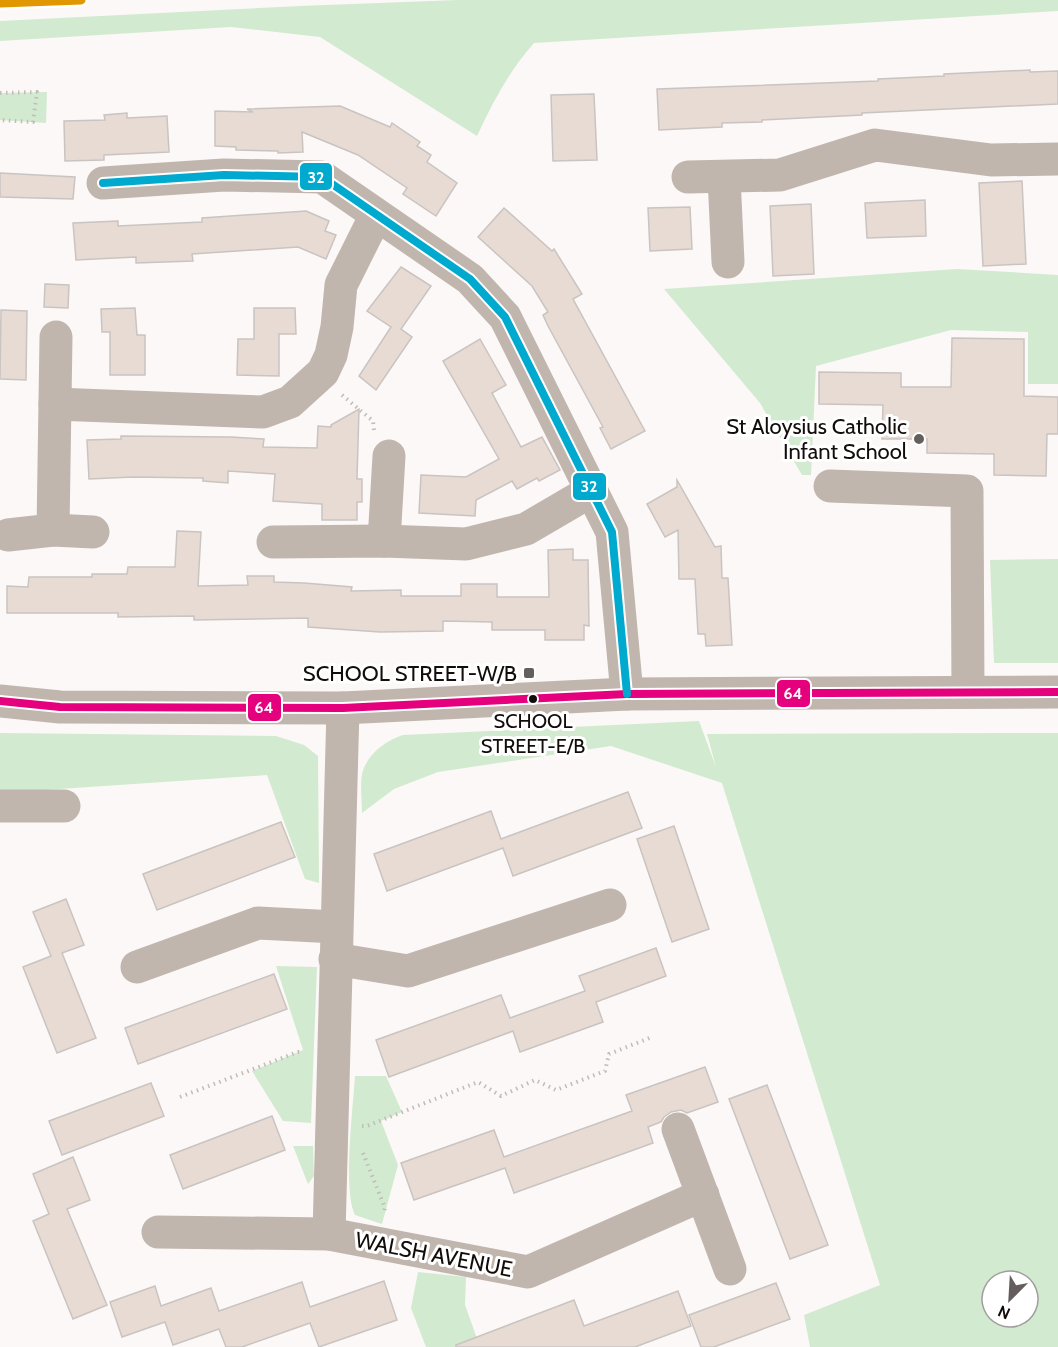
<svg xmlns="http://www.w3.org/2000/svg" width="1058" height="1347" font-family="Cabin,sans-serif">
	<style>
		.green { fill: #d2ead0; fill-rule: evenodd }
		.building { fill: #e7dbd3; stroke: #c9c4c1; stroke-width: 1.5 }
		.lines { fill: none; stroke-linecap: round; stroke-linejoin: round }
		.path { stroke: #c2bcb7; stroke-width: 4; stroke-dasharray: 1.5 4.5; stroke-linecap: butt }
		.minor { stroke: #c0b6ae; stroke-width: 33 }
		.bus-1-casing { stroke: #fff; stroke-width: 12 }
		.bus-2-casing { stroke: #fff; stroke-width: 12 }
		.bus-1 { stroke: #e5007d; stroke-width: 8 }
		.bus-2 { stroke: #00a9ce; stroke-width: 8 }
		.rail-1-casing { stroke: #fff; stroke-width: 14 }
		.rail-1 { stroke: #e09701; stroke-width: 9 }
		.poi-dot { fill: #645f5d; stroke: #fff; stroke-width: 2 }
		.bus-dot { fill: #120c0a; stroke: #fff; stroke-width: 2 }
		.labels { text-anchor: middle; stroke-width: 6; stroke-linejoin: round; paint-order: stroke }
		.bus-label { font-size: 20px; fill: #120c0a; stroke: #fff }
		.poi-label { font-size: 22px; fill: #120c0a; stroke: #fff; text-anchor: end }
		.street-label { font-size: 22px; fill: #120c0a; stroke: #fff }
		.line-badge { stroke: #fff; stroke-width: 2 }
		.badge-label { font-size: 16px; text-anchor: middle; font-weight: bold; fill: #fff }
	</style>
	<rect width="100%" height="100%" fill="#fcf8f7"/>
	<!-- green -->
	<g class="green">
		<path d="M 457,0 L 1058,0 L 1058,11 L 534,43 C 509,71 493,102 477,136 L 320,37 L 231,27 L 0,41 L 0,21 L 300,6 Z"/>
		<path d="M 47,92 L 46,123 L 0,120 L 0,93 Z"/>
		<path d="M 957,269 L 1058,275 L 1058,384 L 1028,384 L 1028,332 L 951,330 L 816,366 L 811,475 L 802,475 L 760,403 L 664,289 Z"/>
		<path d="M 1058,559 L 1058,663 L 994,663 L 990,560 Z"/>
		<path d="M 699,721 L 716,767 L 707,734 L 1058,733 L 1058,1347 L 810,1347 L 804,1315 L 880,1285 L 722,783 L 611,746 L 438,772 L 394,789 L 362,813 C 362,801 360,786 362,774 C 367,754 385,741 403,735 ZM 992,1281 L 1028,1281 L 1028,1317 L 992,1317 Z"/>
		<path d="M 0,733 L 276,736 L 304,745 L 318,756 L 319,883 L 305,879 L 267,775 L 0,793 Z"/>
		<path d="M 276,966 L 317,967 L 311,1123 L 283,1121 L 252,1071 L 303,1050 Z"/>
		<path d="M 355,1076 L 386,1076 L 402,1112 L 381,1121 L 398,1165 L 382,1224 L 355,1215 C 343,1188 353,1109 355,1076 Z"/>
		<path d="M 293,1146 L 313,1146 L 314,1176 L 308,1184 Z"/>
		<path d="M 418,1272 L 466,1277 L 465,1305 L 480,1347 L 426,1347 L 411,1308 Z"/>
	</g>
	<!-- building -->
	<g class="building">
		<path d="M 1030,70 L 1030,72 L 1058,71 L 1058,104 L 862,113 L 862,115 L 762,120 L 762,122 L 722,123 L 722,127 L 659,130 L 657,89 L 878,81 L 878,79 L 944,76 L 944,74 Z"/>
		<path d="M 594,94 L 597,160 L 553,161 L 551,95 Z"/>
		<path d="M 340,106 L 390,127 L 392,123 L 420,142 L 417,146 L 431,155 L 427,162 L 457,183 L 436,216 L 403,194 L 407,188 L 358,155 L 302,132 L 303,152 L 278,153 L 278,151 L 236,150 L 236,147 L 215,146 L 215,111 L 253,112 L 247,109 Z"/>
		<path d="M 127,113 L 127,118 L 167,116 L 169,152 L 104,155 L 104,160 L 65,161 L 64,121 L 105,120 L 104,115 Z"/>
		<path d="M 0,173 L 75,177 L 73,199 L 0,197 Z"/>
		<path d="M 1022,181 L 1026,264 L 983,266 L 979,183 Z"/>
		<path d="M 925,200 L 926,236 L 867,238 L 865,203 Z"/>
		<path d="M 811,204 L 814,274 L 773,276 L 770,206 Z"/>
		<path d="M 690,207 L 692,249 L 650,251 L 648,208 Z"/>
		<path d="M 504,208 L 552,251 L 554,249 L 582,294 L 573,299 L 645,431 L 611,449 L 600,428 L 603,427 L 548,326 L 543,315 L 548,312 L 532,286 L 478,237 Z"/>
		<path d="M 306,211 L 329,221 L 325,231 L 336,235 L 326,259 L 298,247 L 192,254 L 193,261 L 136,263 L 136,257 L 76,260 L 73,223 L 118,221 L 118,226 L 202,222 L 202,218 Z"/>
		<path d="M 401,267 L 431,286 L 401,329 L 412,337 L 376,390 L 359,376 L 391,327 L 367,311 Z"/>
		<path d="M 45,284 L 69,285 L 68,308 L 44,307 Z"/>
		<path d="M 135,308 L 137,335 L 145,335 L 145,375 L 110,375 L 110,332 L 102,332 L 101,309 Z"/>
		<path d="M 254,308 L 295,308 L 296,334 L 279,334 L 279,376 L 237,375 L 238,339 L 254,339 Z"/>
		<path d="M 1,310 L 27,311 L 26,380 L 0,379 Z"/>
		<path d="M 952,338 L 1024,339 L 1024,396 L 1058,397 L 1058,434 L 1047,434 L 1046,476 L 994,475 L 994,454 L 927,453 L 927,439 L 882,439 L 883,405 L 819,404 L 819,372 L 901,373 L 901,387 L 951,387 Z"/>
		<path d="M 480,339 L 506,385 L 492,393 L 521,447 L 542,437 L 560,470 L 539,481 L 537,478 L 517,489 L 512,481 L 476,500 L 475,516 L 419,513 L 421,475 L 466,477 L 499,459 L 443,361 Z"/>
		<path d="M 359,409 L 357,479 L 362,479 L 362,502 L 357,502 L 357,520 L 322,520 L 322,504 L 273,501 L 275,474 L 228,471 L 228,483 L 203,481 L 203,478 L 133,477 L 89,479 L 87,440 L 121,439 L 121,436 L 231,437 L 264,439 L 263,447 L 317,448 L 318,426 L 331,427 L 331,425 Z"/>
		<path d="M 677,480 L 715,547 L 721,546 L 722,578 L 728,578 L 732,645 L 706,646 L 705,634 L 698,634 L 695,579 L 679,579 L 678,530 L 665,537 L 647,504 L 677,487 Z"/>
		<path d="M 177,531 L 201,532 L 198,586 L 248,585 L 247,576 L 274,576 L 274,582 L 304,583 L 352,587 L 351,591 L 401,590 L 401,596 L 461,596 L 461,584 L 497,584 L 497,597 L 549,597 L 548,550 L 573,549 L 573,560 L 588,560 L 589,626 L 584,625 L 584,640 L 545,640 L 545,630 L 492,630 L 492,622 L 443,621 L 443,631 L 380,632 L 308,627 L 308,618 L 194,620 L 194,616 L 118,617 L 118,613 L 7,613 L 7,586 L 28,587 L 29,577 L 92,577 L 92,574 L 127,574 L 128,567 L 175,567 Z"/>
		<path d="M 628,792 L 642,828 L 513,876 L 503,848 L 387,891 L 374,854 L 491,811 L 501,839 Z"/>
		<path d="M 281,822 L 295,857 L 157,910 L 143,874 Z"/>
		<path d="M 674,826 L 709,929 L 672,942 L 637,839 Z"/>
		<path d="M 66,899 L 84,945 L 62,953 L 96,1038 L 57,1053 L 23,967 L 51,956 L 33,912 Z"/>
		<path d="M 656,948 L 666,976 L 596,1002 L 603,1022 L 520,1052 L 513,1031 L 389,1077 L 376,1040 L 501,995 L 510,1018 L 585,991 L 579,976 Z"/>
		<path d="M 274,974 L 287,1009 L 138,1064 L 125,1028 Z"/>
		<path d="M 705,1067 L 718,1102 L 687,1113 L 681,1110 L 671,1112 L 664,1117 L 661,1122 L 648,1127 L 653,1143 L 514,1193 L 505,1168 L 414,1200 L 401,1163 L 494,1130 L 504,1157 L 632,1111 L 626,1095 Z"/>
		<path d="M 151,1083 L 164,1116 L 62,1155 L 49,1121 Z"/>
		<path d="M 767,1085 L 828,1245 L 790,1259 L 729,1099 Z"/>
		<path d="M 272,1116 L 285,1150 L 183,1189 L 170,1155 Z"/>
		<path d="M 73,1157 L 90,1200 L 67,1209 L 107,1305 L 73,1319 L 33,1221 L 49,1214 L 33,1174 Z"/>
		<path d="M 384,1281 L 397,1320 L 319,1347 L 310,1323 L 242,1347 L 226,1347 L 219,1329 L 173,1345 L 165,1322 L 122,1337 L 110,1302 L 155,1286 L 161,1306 L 211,1288 L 219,1311 L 302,1282 L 310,1307 Z"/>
		<path d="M 776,1283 L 790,1319 L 714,1347 L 701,1347 L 689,1315 Z"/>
		<path d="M 678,1291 L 691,1326 L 635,1347 L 456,1347 L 456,1345 L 574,1300 L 584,1326 Z"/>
	</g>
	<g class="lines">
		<!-- path -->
		<g class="path">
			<path d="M 0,93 L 37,92 L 33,122 L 0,120"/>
			<path d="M 342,395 L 373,421 L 374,430"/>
			<path d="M 180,1097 L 298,1052 L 303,1052"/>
			<path d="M 362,1126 L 367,1126 L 478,1082 L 501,1096 L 535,1080 L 556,1090 L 605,1071 L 609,1054 L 652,1037"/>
			<path d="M 363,1153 L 385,1208 L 384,1213"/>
		</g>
		<!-- minor -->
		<g class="minor">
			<path d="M 688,177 L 780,175 L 875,145 L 991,160 L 1058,159"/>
			<path d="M 724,177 L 728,262"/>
			<path d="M 103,183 L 224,175 L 322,177 L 470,279 L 505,317 L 612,532 L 627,694"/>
			<path d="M 55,404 L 263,412 L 290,402 L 323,372 L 331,355 L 337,327 L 341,285 L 376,215"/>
			<path d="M 830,486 L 967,491 L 968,692"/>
			<path d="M 53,530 L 56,337"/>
			<path d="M 8,535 L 53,530 L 93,532"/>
			<path d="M 384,541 L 389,456"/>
			<path d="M 273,542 L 384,541 L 466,544 L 526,529 L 591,491"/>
			<path d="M 0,701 L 60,707 L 343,708 L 627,694 L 1058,692"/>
			<path d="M 0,806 L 64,806"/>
			<path d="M 335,959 L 408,971 L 610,905"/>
			<path d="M 137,967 L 258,923 L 336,927"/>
			<path d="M 678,1129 L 730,1269"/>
			<path d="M 158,1232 L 329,1234 L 528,1272 L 703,1195"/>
			<path d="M 329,1234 L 343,708"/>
		</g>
		<!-- bus-1 casing -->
		<g class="bus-1-casing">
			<path id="bus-1" d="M 0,701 L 60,707 L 343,708 L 627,694 L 1058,692"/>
		</g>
		<!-- bus-2 casing -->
		<g class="bus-2-casing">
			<path id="bus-2" d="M 103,183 L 224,175 L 322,177 L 470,279 L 505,317 L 612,532 L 627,694"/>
		</g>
		<!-- bus-1 -->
		<use href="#bus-1" class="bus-1"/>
		<!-- bus-2 -->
		<use href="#bus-2" class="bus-2"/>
		<!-- rail-1 casing -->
		<g class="rail-1-casing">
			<path id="rail-1" d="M 0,3 L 81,0"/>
		</g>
		<!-- rail-1 -->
		<use href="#rail-1" class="rail-1"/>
	</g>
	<!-- markers -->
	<g class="poi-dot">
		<circle cx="919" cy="439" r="6"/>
		<rect x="523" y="667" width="12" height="12" rx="3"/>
	</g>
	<circle class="bus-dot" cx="533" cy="699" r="5"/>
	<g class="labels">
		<!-- bus labels -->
		<g class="bus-label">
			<text x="533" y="728">SCHOOL<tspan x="533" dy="25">STREET-E/B</tspan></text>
		</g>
		<!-- poi labels -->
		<g class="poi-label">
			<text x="907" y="434">St Aloysius Catholic<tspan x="907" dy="25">Infant School</tspan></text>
			<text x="517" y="681">SCHOOL STREET-W/B</text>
		</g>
		<!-- street labels -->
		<g class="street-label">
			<text transform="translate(434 1254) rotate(11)" y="8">WALSH AVENUE</text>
		</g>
	</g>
	<g class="line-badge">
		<rect x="299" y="162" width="34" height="29" rx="6" fill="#00a9ce"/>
		<rect x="572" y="472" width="35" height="29" rx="6" fill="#00a9ce"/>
		<rect x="776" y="679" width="35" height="29" rx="6" fill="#e5007d"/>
		<rect x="247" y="693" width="35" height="29" rx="6" fill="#e5007d"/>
	</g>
	<g class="badge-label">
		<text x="316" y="183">32</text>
		<text x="589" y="492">32</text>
		<text x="793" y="699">64</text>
		<text x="264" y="713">64</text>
	</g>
	<!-- north arrow -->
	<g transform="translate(1010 1299) rotate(204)"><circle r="28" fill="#ffffff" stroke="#a09e9d" stroke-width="1.5"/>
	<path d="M0-4.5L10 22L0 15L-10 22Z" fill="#645f5d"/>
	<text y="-9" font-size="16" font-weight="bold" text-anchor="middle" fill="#120c0a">N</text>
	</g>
</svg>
